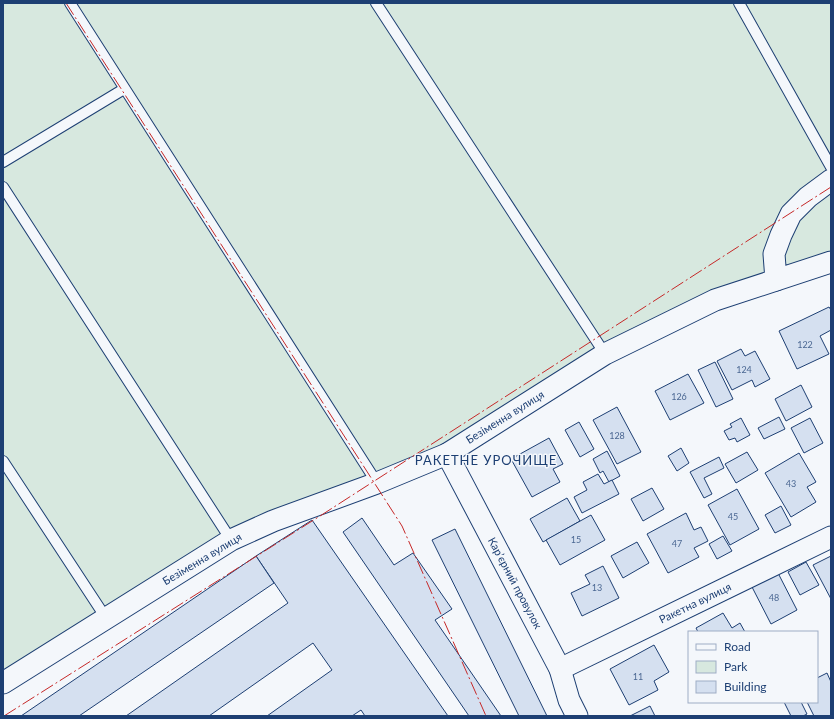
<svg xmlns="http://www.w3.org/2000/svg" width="834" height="719" font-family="Lato,sans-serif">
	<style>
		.green { fill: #d7e8df; stroke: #687fa3 }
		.building { fill: #d5e0f0; stroke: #1d3f73 }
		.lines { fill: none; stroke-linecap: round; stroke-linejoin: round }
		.lane-casing { stroke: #1d3f73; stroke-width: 12 }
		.street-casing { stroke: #1d3f73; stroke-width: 23 }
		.lane { stroke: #f4f7fb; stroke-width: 10 }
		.street { stroke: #f4f7fb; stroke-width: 21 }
		.power { stroke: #c62828; stroke-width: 1; stroke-dasharray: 14 3 2 3; stroke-linecap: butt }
		.labels { text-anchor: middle; stroke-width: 3; stroke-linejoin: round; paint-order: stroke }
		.number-label { font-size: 9px; fill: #4b6792 }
		.street-label { font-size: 11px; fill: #1d3f73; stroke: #f4f7fb }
		.quarter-label { font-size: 13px; letter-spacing: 1px; fill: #1d3f73; stroke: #f4f7fb }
	</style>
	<rect width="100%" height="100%" fill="#f4f7fb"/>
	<!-- green -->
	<g class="green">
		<path d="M 3,3 L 831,3 L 831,174 L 806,194 L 768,275 L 442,447 L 315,496 L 3,675 Z"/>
		<path d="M 831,186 L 831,256 L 797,268 L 784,264 L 784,236 Z"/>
	</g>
	<!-- building -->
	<g class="building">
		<path d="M 829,307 L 831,310 L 831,330 L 820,336 L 829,354 L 797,369 L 779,331 Z"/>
		<path d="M 741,349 L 745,356 L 755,351 L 770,379 L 755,387 L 752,380 L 732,390 L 717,361 Z"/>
		<path d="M 715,362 L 733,399 L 716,407 L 698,370 Z"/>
		<path d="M 688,374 L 704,403 L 670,420 L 655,391 Z"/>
		<path d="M 801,385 L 812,407 L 786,421 L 775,399 Z"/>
		<path d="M 617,407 L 641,452 L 617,464 L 593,420 Z"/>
		<path d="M 779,417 L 785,429 L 764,439 L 758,428 Z"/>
		<path d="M 741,418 L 750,435 L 737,442 L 735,438 L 729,440 L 724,431 L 732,427 L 730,424 Z"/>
		<path d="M 810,418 L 823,443 L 804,453 L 791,428 Z"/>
		<path d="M 579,422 L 594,449 L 580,457 L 565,430 Z"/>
		<path d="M 549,438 L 563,464 L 553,469 L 560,482 L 532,497 L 511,459 Z"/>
		<path d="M 681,448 L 689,463 L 677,471 L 668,456 Z"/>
		<path d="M 607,451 L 620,476 L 609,482 L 603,471 L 600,473 L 593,459 Z"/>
		<path d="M 747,452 L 758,470 L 736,483 L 725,464 Z"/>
		<path d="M 799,453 L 816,482 L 807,487 L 816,502 L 791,517 L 765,473 Z"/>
		<path d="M 719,457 L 724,468 L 704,478 L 712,494 L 704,498 L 690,472 Z"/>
		<path d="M 598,474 L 604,484 L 612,480 L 619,494 L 582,513 L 574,497 L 587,490 L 583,482 Z"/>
		<path d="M 652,488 L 664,509 L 643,521 L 631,499 Z"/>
		<path d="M 737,489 L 759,529 L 730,545 L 708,505 Z"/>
		<path d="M 567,498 L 580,521 L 543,542 L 530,519 Z"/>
		<path d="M 781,506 L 791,525 L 775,533 L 765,515 Z"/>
		<path d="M 686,513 L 694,530 L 701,527 L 708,541 L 694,548 L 699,557 L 668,573 L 647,534 Z"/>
		<path d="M 591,515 L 605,540 L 560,565 L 546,540 Z"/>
		<path d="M 362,518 L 394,565 L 413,553 L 452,609 L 435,620 L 501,716 L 469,716 L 343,532 Z"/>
		<path d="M 312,520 L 448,716 L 365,716 L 361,710 L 352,716 L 267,716 L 332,670 L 313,643 L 209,716 L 126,716 L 288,603 L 256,556 Z"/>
		<path d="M 455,529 L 547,716 L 519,716 L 432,540 Z"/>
		<path d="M 723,536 L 732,551 L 717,559 L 709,544 Z"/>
		<path d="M 637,542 L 649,563 L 623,578 L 611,556 Z"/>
		<path d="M 256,556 L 274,583 L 79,716 L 21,716 Z"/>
		<path d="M 831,556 L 831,599 L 813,565 Z"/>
		<path d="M 806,562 L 819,585 L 800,595 L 788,572 Z"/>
		<path d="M 603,566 L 619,598 L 582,616 L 571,593 L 590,584 L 585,575 Z"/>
		<path d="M 778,573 L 797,610 L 771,624 L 752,587 Z"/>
		<path d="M 723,613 L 732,628 L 740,623 L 745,632 L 698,632 L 696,628 Z"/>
		<path d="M 654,645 L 669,672 L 654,681 L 658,690 L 629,705 L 610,669 Z"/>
		<path d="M 827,673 L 831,682 L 831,716 L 814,716 L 807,702 L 817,702 L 817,678 Z"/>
		<path d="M 784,702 L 801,702 L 807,714 L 803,716 L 791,716 Z"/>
		<path d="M 650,706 L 655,716 L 630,716 Z"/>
	</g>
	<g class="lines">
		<!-- lane casing -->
		<g class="lane-casing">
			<g id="lane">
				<path d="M 70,3 L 377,483"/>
				<path d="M 376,3 L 605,354"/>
				<path d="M 739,3 L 831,167"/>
				<path d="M 3,162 L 124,89"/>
				<path d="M 3,187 L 231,540"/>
				<path d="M 3,461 L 106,618"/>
			</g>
		</g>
		<!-- street casing -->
		<g class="street-casing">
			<g id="street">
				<path d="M 776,280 L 774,254 L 781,235 L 791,214 L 808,197 L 831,180"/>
				<path d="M 447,454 L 560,669 L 569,700 L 577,716"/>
				<path d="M 560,669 L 831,537"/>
				<path d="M 3,683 L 231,540 L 273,521 L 377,483 L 447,454 L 605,354 L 715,300 L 831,262"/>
			</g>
		</g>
		<!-- lane -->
		<use href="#lane" class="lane"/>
		<!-- street -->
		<use href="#street" class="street"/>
		<!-- power -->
		<g class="power">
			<path d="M 66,3 L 402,526 L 486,716"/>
			<path d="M 4,716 L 320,516 L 831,187"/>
		</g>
	</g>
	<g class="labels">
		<!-- number labels -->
		<g class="number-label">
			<text x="805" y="348">122</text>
			<text x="744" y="373">124</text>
			<text x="679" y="400">126</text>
			<text x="617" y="439">128</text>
			<text x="791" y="487">43</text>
			<text x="733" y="520">45</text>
			<text x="576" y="543">15</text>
			<text x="677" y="547">47</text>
			<text x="597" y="591">13</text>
			<text x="774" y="601">48</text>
			<text x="638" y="680">11</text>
		</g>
		<!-- street labels -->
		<g class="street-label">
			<text transform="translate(505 417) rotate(-32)" y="4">Безіменна вулиця</text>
			<text transform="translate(202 559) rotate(-31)" y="4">Безіменна вулиця</text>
			<text transform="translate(515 583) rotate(62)" y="4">Карʼєрний провулок</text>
			<text transform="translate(695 603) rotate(-26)" y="4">Ракетна вулиця</text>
		</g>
		<!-- quarter labels -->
		<g class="quarter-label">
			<text x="486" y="465">РАКЕТНЕ УРОЧИЩЕ</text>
		</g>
	</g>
	<!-- border -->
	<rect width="834" height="719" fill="none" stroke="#1d3f73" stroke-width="8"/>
	<!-- legend -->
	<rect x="688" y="631" width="130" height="72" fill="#f4f7fb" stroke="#9eadc5"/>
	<rect x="696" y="644" width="20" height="6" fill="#f4f7fb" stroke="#9eadc5"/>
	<text x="724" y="651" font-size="12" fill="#1d3f73">Road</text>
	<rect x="696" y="661" width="20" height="12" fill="#d7e8df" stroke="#9eadc5"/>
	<text x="724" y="671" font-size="12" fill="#1d3f73">Park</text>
	<rect x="696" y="681" width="20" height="12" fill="#d5e0f0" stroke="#9eadc5"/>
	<text x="724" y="691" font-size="12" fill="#1d3f73">Building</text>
</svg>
